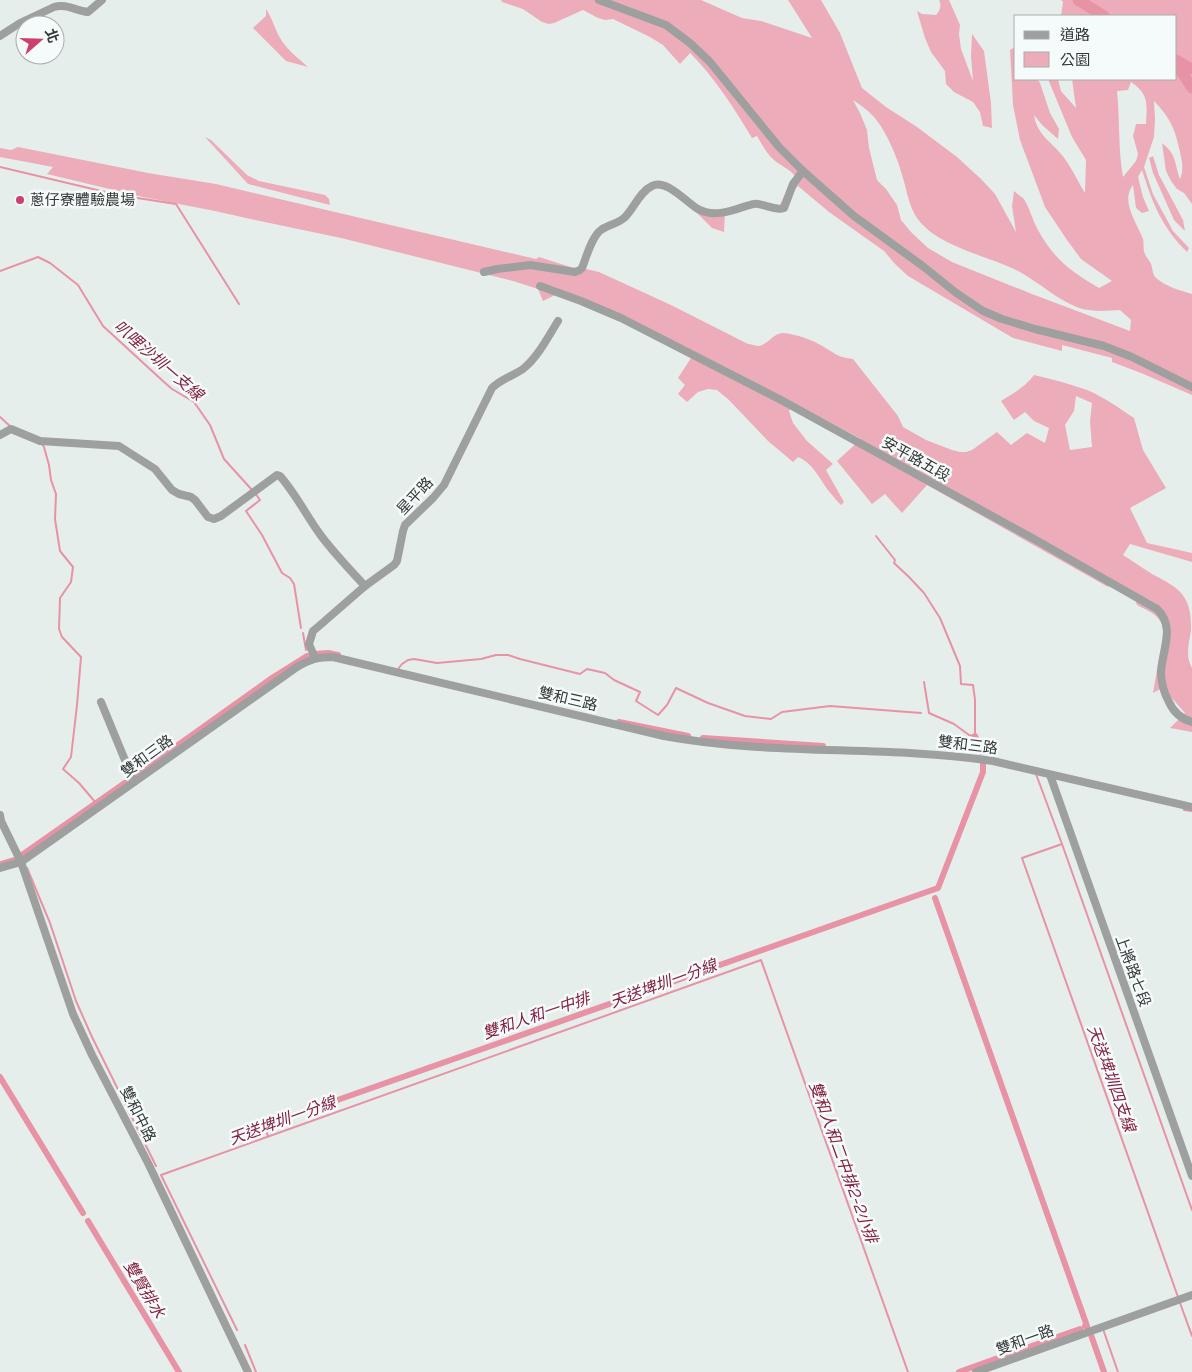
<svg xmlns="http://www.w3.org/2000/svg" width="1192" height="1372" font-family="'Space Grotesk','Noto Sans TC',sans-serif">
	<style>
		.green { fill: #edacb9; fill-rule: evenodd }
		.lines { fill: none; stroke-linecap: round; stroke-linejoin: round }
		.stream { stroke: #e892a5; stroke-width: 2 }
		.canal { stroke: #e892a5; stroke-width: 6 }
		.river { stroke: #e892a5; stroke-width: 11 }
		.minor { stroke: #9da09f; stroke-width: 8 }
		.poi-dot { fill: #cd3f6c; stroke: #f4fbfa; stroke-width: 2 }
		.labels { text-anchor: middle; stroke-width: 5; stroke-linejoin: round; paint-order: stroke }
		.poi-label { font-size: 15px; fill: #353837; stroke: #f4fbfa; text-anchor: start }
		.street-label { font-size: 15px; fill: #353837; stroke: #f4fbfa }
		.water-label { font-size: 16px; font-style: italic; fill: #862143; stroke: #f4fbfa }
	</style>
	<rect width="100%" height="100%" fill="#e6eeec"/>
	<!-- green -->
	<g class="green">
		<path d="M 501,0 L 701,0 L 742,18 L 761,21 L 812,38 L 788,0 L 821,0 L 840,33 L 862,88 L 886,107 L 917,127 L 957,157 L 981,179 L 995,194 L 1016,232 L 1012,206 L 1014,191 C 1016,193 1020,196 1023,198 C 1030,207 1032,220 1038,230 C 1054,259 1070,271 1099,288 L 1112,281 L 1081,259 L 1067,240 L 1045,207 L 1020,140 L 1013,105 L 1010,50 L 1015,47 L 1016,47 L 1016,79 L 1037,79 L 1040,83 L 1050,113 L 1059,129 L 1058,139 L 1042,125 L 1034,115 C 1037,136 1054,143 1065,159 C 1073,170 1078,182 1085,193 L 1086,160 L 1072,137 L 1048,79 L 1058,79 L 1061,91 L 1076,108 L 1072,79 L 1176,79 L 1176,16 L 1061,16 L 1063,2 L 1061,0 L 1192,0 L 1192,204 L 1184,193 L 1177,189 L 1171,181 L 1166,171 L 1162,143 C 1177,155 1174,162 1180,179 C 1184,169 1182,162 1180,152 C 1175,129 1171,119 1154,101 L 1155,119 L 1154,137 L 1144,167 L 1153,194 L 1173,231 L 1189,248 L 1187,252 C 1161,226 1153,204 1142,170 L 1138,177 L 1143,197 L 1149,211 L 1142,213 L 1136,208 L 1133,185 C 1120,201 1137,223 1143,239 C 1144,243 1143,247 1144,251 C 1145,256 1149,260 1151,264 C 1153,269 1152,274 1156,278 C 1165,286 1181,291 1192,294 L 1192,395 L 1141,373 L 1112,362 L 1112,358 L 1062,345 L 1062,351 L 1013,338 L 908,276 L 895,264 L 884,251 L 829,212 L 798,186 C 791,193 788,201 786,211 L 778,209 L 786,192 L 795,176 C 789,168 780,166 773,159 C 766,153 762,144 757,136 L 752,138 C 734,108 715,78 690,53 L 680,64 L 663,45 L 650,37 L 613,19 L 605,20 L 598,18 L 583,10 L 554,23 L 549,24 L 542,22 L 523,9 L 502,2 ZM 1131,82 C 1149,94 1147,104 1146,124 L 1136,124 L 1133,136 L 1138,154 L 1136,161 L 1123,177 C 1118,149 1120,120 1117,91 L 1128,90 ZM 853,100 C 860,105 868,110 874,117 C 887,132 898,159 903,178 C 907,192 909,206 917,218 C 937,247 990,256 1020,272 C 1040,283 1057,300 1079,308 C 1093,312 1106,311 1120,310 L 1131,320 L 1130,331 L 1032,294 L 952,262 L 928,248 L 911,232 L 901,220 L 897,205 L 886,189 L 877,180 L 869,148 L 867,130 L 860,113 Z"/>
		<path d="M 939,0 L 949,0 L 960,25 L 959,34 L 961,49 L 973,81 L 971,56 L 972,34 L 984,51 L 991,103 L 992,128 L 983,126 L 980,112 L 973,102 L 954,92 L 946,84 L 945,71 L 931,52 L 925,38 L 917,11 L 922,14 L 936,15 C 940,11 942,5 939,0 Z"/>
		<path d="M 266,9 C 272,18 275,29 280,38 C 287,50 298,58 308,67 L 286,61 L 253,28 L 266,16 Z"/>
		<path d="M 205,137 L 211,140 L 247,175 L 259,181 L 325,195 L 329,199 L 330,205 L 248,184 Z"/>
		<path d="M 18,147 L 148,173 L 216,184 L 536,259 L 539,257 L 580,270 L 582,268 L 599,272 L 671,305 L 748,344 C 751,344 756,346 759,346 C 769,344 773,333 783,333 C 796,334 813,340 824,347 C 836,354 837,357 853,359 L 898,416 L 903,427 L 926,440 L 952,450 L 960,452 L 966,452 L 972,450 L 997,432 L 1011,445 L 1027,433 L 1045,443 L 1049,428 L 1034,421 L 1025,412 L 1014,420 L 1001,401 C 1014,393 1025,387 1034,375 C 1052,379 1070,384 1087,390 C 1104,397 1119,408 1134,418 L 1143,450 L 1166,488 L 1130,508 L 1147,543 L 1192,553 L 1192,562 L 1130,544 L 1123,555 C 1133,561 1142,568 1152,574 C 1179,588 1192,595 1191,630 C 1189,644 1185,655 1192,668 L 1192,732 L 1170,728 L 1185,713 L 1170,696 L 1166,686 L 1153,693 L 1164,629 C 1159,614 1150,612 1137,605 L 1132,592 L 1115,582 L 1108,587 L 927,485 L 902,513 L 885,494 L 872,504 L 837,461 L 861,439 L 794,403 L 789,411 L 793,423 L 807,441 L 833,464 L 826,470 L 844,502 L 841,505 C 838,502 835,499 833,496 C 820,482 816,465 798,457 L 793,462 L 768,441 L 729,400 L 717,390 L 708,389 L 698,392 L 687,402 L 678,394 L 685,385 L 678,378 L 691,358 L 616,319 L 591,308 L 555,295 L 543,301 L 538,289 L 513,281 L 341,238 L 255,220 L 215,211 L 143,197 L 47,174 L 53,167 L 0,157 L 0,148 L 11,150 ZM 1076,396 L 1092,403 L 1090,421 L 1092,447 L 1070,450 L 1065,425 L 1074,411 Z"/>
		<path d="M 1153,156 L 1159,175 L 1183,220 L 1185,231 L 1174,220 L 1153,173 L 1149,158 Z"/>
		<path d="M 696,212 L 725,212 L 724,232 L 712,228 Z"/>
	</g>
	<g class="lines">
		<!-- stream -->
		<g class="stream">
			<path d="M 0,167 L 118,195 L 176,204 L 239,304"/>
			<path d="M 0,271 L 38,257 L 50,263 L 78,285 L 103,326 L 164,382 L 172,389 L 194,402 L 210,425 L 224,459 L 252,490"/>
			<path d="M 0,417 L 11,427"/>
			<path d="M 41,443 L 44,447 L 49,465 L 51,480 L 56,494 L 55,519 L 60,551 L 73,567 L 71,582 L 60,598 L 59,629 L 62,637 L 81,657 L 77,705 L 71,757 L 63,769 L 79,783 L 96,803"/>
			<path d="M 255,493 L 260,500 L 246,511 L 262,535 L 282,573 L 290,578 L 294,584 L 301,628"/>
			<path d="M 876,536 L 895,560 L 894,563 L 909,577 L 924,593 L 940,618 L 960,666 L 961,684 L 973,685 L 975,700 L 975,736 L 969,735 L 954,724 L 929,713 L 924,682"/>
			<path d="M 303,633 L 306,650"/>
			<path d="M 398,669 L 402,664 L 408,660 L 414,659 L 437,663 L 481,659 L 496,655 L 508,655 L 520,659 L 580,674 L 587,669 L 605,673 L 614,680 L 640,692 L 636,701 L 658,715 L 667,705 L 676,688 L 708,703 L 745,716 L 771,719 L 782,712 L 830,706 L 921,713"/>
			<path d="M 1036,774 L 1062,844 L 1022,858 L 1178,1297"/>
			<path d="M 1184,808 L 1184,810 L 1192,811"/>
			<path d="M 1062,844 L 1192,1210"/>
			<path d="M 27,868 L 50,923 L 76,1001 L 92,1037 L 156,1166"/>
			<path d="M 260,1125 L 263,1124 L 268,1136"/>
			<path d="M 258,1128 L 261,1127"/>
			<path d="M 1180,1303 L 1192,1336"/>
			<path d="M 1103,1329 L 1118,1372"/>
			<path d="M 237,1330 L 161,1175 L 761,960 L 908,1372"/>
			<path d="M 245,1345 L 256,1372"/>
		</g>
		<!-- canal -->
		<g class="canal">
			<path d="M 315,654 L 328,653 L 338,655"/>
			<path d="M 619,722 L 688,736"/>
			<path d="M 975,736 L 982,752"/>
			<path d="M 703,738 L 823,746"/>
			<path d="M 136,775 L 272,678 L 307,656"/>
			<path d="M 22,855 L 132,778"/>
			<path d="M 1,864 L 14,860"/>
			<path d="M 935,898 L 1087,1326 L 1085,1326"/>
			<path d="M 0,1077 L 83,1213"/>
			<path d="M 261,1127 L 938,888 L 983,772 L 983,764"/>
			<path d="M 88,1221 L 179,1372"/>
			<path d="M 1091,1335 L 1104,1372"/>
			<path d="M 1007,1355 L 1080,1329"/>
			<path d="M 959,1372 L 998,1358"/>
		</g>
		<!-- river -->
		<g class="river">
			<path d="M 1078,0 L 1104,16"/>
			<path d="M 1176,60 L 1192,69"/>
			<path d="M 1176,63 L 1192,88"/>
		</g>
		<!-- minor -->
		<g class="minor">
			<path d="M 599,0 L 666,25 L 690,43 L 710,62 L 779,147 L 803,171 L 854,216 L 924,267 L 955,292 L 983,311 L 1002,319 L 1035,329 L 1104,346 L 1132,357 L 1192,387"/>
			<path d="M 0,36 L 20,23 L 54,7 C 66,3 76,11 88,12 L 102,0"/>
			<path d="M 484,272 L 497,269 L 530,265 L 575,272 L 580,270 L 582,268 C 586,258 592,236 601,230 C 608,225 617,224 624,218 C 634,209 639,192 652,186 C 666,178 687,203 698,209 C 712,217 729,212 743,207 C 748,206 753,203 758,204 C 767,205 775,211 784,208 L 793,184 L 803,171"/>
			<path d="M 540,286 L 581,301 L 621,318 L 783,401 L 1034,539 L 1157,609 C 1176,627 1162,651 1161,672 C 1161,683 1164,693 1169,702 C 1174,713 1181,719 1192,722"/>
			<path d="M 0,435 L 11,429 L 40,441 L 119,446 L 155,469 L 172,490 L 179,494 L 191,497 L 195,500 L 208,517 L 214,519 L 221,516 L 277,475 L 280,476 C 296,494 307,517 322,537 C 335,554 350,570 365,586"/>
			<path d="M 315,658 L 309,644 L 313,631 L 319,626 L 365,586 L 394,565 L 397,561 L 403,531 L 405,525 L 433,498 L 444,485 L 492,388 C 501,379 513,376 523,369 C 538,357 548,337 558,321"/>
			<path d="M 101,702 L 134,782"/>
			<path d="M 1050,775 L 1192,1176"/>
			<path d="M 0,815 L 1,821 L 21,862 L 73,1014 L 92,1055 L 148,1163 L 248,1372"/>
			<path d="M 0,868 L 21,862 L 297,667 C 311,659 318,657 333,657 L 664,736 C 772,756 884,745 993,761 L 1192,807"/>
			<path d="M 976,1372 L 1192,1295"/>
		</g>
	</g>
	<!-- markers -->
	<circle class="poi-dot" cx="20" cy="200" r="5"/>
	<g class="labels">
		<!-- poi labels -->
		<g class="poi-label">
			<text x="30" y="205">蔥仔寮體驗農場</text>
		</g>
		<!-- street labels -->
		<g class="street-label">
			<text transform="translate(916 459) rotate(29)" y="5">安平路五段</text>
			<text transform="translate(415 496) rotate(-47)" y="5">星平路</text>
			<text transform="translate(568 699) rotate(13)" y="5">雙和三路</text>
			<text transform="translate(968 745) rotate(7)" y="5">雙和三路</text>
			<text transform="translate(147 756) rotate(-36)" y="5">雙和三路</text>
			<text transform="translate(1133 971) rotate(70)" y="5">上將路七段</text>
			<text transform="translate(138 1114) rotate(63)" y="5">雙和中路</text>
			<text transform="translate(1025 1340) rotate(-20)" y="5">雙和一路</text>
		</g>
		<!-- water labels -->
		<g class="water-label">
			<text transform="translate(159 360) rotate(41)" y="6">叭哩沙圳一支線</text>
			<text transform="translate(663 983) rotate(-20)" y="6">天送埤圳一分線</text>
			<text transform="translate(536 1015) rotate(-19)" y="6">雙和人和一中排</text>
			<text transform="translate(1112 1078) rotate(70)" y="6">天送埤圳四支線</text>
			<text transform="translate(282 1120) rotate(-20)" y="6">天送埤圳一分線</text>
			<text transform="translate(844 1162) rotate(70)" y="6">雙和人和二中排2-2小排</text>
			<text transform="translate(145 1289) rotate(59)" y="6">雙賢排水</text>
		</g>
	</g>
	<!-- legend -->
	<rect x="1014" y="15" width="162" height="65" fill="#f4fbfa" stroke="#a8adac"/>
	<rect x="1024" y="31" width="25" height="8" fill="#9da09f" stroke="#a8adac"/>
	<text x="1060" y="40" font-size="15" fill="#353837">道路</text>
	<rect x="1024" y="52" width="25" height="15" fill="#edacb9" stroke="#a8adac"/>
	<text x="1060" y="65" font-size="15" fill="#353837">公園</text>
	<!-- north arrow -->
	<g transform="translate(40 40) rotate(70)"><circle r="24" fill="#f4fbfa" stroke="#a8adac"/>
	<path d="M0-4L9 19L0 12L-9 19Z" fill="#cd3f6c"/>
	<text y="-8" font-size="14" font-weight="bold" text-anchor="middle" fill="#353837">北</text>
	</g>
</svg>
